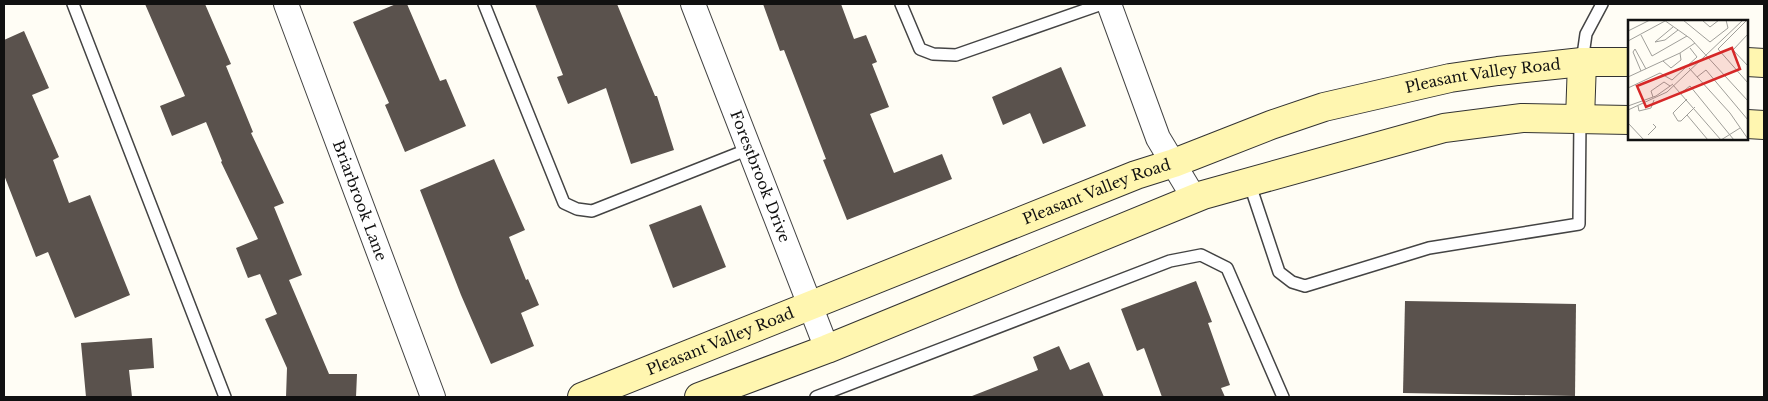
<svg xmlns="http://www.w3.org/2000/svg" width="1768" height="401" font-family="'Libre Baskerville',serif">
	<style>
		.building { fill: #5a524d }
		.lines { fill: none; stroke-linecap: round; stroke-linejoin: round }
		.service-casing { stroke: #444; stroke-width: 14 }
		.minor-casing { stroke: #444; stroke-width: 26 }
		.secondary-casing { stroke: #333; stroke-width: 30 }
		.service { stroke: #fff; stroke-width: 11 }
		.minor { stroke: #fff; stroke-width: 24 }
		.secondary { stroke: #fff6b0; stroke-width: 28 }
		.labels { text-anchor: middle; stroke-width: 5; stroke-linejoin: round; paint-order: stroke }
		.street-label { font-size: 15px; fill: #111; stroke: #fff }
		.inset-road { fill: none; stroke: #a09f9a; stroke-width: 1 }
		.view { fill: #d62828; fill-opacity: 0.15; stroke: #d62828; stroke-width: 2.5 }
		.inset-edge { fill: none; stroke: #111; stroke-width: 2.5 }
	</style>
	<rect width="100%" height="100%" fill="#fffdf5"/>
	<!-- building -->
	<g class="building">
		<path d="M 145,4 L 205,4 L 231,64 L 226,66 L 253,132 L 251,133 L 284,203 L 274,207 L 302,275 L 289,280 L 329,374 L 357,374 L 356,397 L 286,397 L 287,368 L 265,319 L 277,314 L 260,274 L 248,278 L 236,248 L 258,239 L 221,162 L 222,161 L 206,122 L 172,136 L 160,106 L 185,96 Z"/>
		<path d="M 396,4 L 407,4 L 440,81 L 446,79 L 466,126 L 405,152 L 385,105 L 389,103 L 353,22 Z"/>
		<path d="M 535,4 L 617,4 L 655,96 L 657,96 L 674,150 L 631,164 L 606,88 L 568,104 L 557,77 L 563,75 Z"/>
		<path d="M 763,4 L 841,4 L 854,39 L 866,35 L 877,62 L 872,64 L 889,107 L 870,114 L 894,173 L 942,154 L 952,179 L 847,220 L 823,160 L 826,159 L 784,50 L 780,51 Z"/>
		<path d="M 24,31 L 49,88 L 32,95 L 59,157 L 53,160 L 69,203 L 90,195 L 130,295 L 75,318 L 48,252 L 36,257 L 4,175 L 4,40 Z"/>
		<path d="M 1061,67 L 1086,126 L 1043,144 L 1030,113 L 1003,125 L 992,97 Z"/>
		<path d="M 494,159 L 525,230 L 509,237 L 526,280 L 528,279 L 539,305 L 521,313 L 534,346 L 491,364 L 461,295 L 420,190 Z"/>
		<path d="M 701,205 L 726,267 L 673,288 L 649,225 Z"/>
		<path d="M 1196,281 L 1212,322 L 1208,323 L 1230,385 L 1221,388 L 1225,397 L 1162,397 L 1144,348 L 1137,351 L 1121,309 Z"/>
		<path d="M 1405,301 L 1576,304 L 1575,396 L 1403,393 Z"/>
		<path d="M 152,338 L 154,368 L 129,370 L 132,397 L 86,397 L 81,343 Z"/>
		<path d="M 1059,346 L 1070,370 L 1089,362 L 1104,397 L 972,397 L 972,396 L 1038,370 L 1033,357 Z"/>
	</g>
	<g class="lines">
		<!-- service casing -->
		<g class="service-casing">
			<g id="service">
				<path d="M 73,4 L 225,397"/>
				<path d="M 484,4 L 564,203 L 577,209 L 592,211 L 749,149"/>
				<path d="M 901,4 L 920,49 L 933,54 L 956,55 L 1102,4"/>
				<path d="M 1582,62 L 1586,34 L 1602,4"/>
				<path d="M 1249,182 L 1279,272 L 1292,282 L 1305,286 L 1429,248 L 1579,224 L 1580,119"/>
				<path d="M 816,397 L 1170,261 L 1201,255 L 1227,268 L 1283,397"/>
			</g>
		</g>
		<!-- minor casing -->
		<g class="minor-casing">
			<g id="minor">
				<path id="s1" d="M 286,4 L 433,397"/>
				<path id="s2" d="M 693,4 L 827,349"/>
				<path d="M 1109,4 L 1158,138 L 1194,198"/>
			</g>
		</g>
		<!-- secondary casing -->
		<g class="secondary-casing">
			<g id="secondary">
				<path d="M 1747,62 L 1764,63"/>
				<path d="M 1580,119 L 1582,62"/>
				<path d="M 1747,124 L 1764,125"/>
				<path id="s3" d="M 582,397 L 1136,175 L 1174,163 L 1271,125 L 1324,107 L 1450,78 L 1498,71 L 1582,62 L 1629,62"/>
				<path d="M 699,397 L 827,349 L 1203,195 L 1444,128 L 1522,118 L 1629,120"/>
			</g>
		</g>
		<!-- service -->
		<use href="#service" class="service"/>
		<!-- minor -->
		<use href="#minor" class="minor"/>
		<!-- secondary -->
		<use href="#secondary" class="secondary"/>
	</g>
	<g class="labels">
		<!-- street labels -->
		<g class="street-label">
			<text dy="5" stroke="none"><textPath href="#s3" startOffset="959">Pleasant Valley Road</textPath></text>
			<text dy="5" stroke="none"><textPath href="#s2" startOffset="185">Forestbrook Drive</textPath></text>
			<text dy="5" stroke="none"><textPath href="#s3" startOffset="554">Pleasant Valley Road</textPath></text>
			<text dy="5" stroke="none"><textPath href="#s1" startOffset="210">Briarbrook Lane</textPath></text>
			<text dy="5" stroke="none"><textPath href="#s3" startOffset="149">Pleasant Valley Road</textPath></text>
		</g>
	</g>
	<!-- overview -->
	<g transform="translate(1628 20)">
		<rect width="120" height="120" fill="#fffdf5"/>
		<path class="inset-road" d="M 36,0 L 63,19 L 120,81M 55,0 L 82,22 L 100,8 L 98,0M 74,0 L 82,7 L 91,0M 119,0 L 90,29 L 120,63M 45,7 L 27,22 L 37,20 L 50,10M 0,11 L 22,0M 120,14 L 105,30 L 120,46M 13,15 L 24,36 L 59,16M 0,21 L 37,1M 35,41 L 43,48 L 53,40 L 52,33M 61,48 L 102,93 L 120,119M 13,51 L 5,32 L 7,29 L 18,49M 0,57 L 52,33 L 67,23M 69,57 L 78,50 L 120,100M 45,65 L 93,120M 0,68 L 32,53 L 44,60 L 69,37 L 62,28M 53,73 L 62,66 L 106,120M 25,77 L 23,71 L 36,62 L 42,66M 59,79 L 45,93 L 50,101 L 53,101 L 67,87M 0,86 L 28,76 L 45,64M 10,86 L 11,91 L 23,88 L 26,80M 0,90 L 39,72 L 115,0M 59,95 L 80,120M 0,103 L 16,120M 20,115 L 28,107 L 25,104M 93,120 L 112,108"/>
		<path class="view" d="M 104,28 L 112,49 L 18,87 L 9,66 Z"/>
		<rect width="120" height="120" class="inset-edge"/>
	</g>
	<!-- border -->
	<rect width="1768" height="401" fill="none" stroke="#111111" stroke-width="10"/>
</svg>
